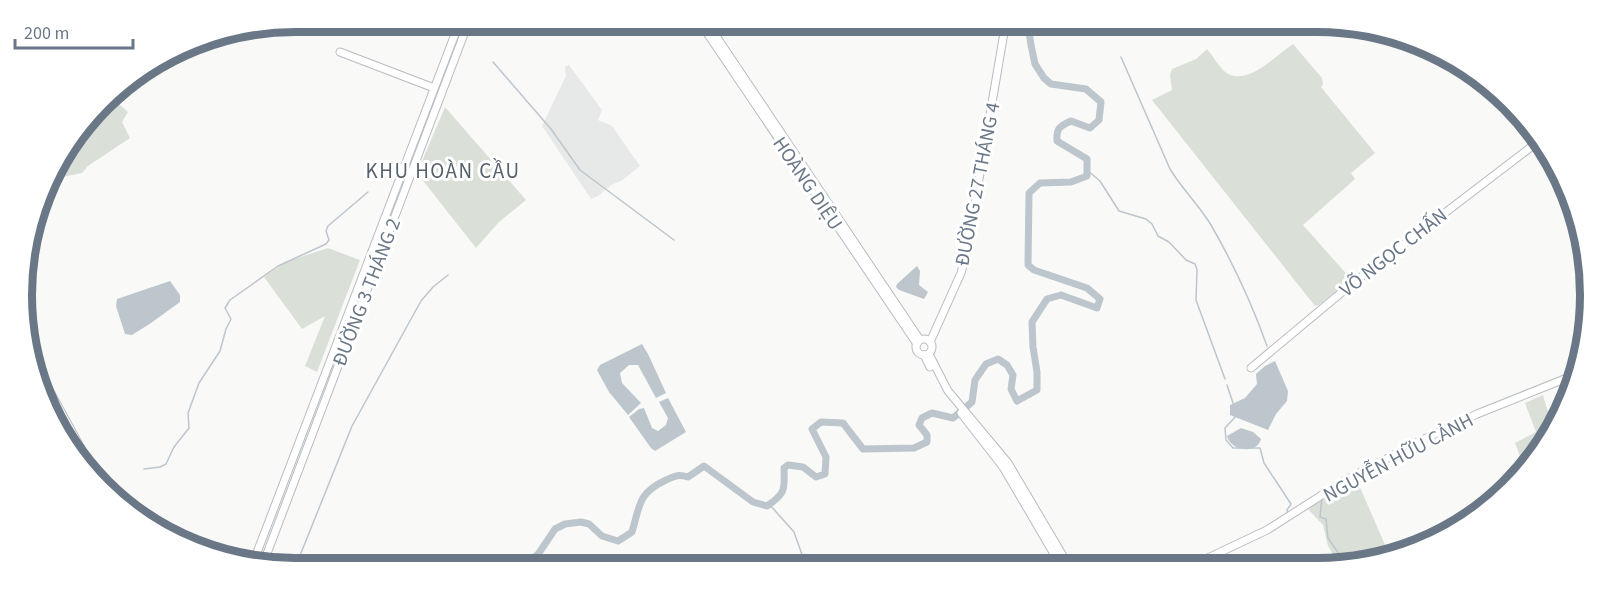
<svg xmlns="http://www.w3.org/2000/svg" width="1611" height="589" font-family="'Source Sans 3',sans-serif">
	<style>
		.built { fill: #e7e8e8 }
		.green { fill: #dae0d8 }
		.water { fill: #bdc6cc }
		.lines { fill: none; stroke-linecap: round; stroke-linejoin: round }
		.stream { stroke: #bdc6cc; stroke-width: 1.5 }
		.river { stroke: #bdc6cc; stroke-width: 7 }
		.secondary-casing { stroke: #b7bcc1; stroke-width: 9 }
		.secondary { stroke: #fff; stroke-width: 7 }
		.labels { text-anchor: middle; stroke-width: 6; stroke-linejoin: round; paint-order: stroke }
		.street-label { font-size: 20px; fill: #697787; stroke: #fff }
		.neighbourhood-label { font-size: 21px; letter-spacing: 1.5px; fill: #57616c; stroke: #fff }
		.rim { fill: none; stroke: #697787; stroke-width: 8 }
	</style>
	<rect width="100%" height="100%" fill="#f9f9f7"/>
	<!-- built -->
	<path class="built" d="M 569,65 L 602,110 L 598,120 L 612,126 L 640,166 L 621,181 L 611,185 L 598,196 L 591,199 L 542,126 L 566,76 L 565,67 Z"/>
	<!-- green -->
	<g class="green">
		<path d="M 283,23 L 183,59 L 179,48 L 190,42 Z"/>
		<path d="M 1293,44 L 1322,78 L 1323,85 L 1321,87 L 1375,153 L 1351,173 L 1355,179 L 1303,225 L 1351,279 L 1319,305 L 1315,306 L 1152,100 L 1172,90 L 1170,75 L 1172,69 L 1196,59 L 1207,49 C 1213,56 1218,65 1224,71 C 1245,89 1275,56 1293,44 Z"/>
		<path d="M 145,70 L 147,72 L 134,90 L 118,103 L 128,112 L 122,122 L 130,138 L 88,166 L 82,173 L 47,180 L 49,173 L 114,89 Z"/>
		<path d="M 445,107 L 526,200 L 499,222 L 476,248 L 417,173 Z"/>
		<path d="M 328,248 L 360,260 L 317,372 L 305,366 L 325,316 L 302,329 L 264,277 L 285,262 Z"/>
		<path d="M 1543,395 L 1548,412 L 1559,419 L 1553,432 L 1524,467 L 1515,443 L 1536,432 L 1525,403 Z"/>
		<path d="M 1369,472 L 1369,475 L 1358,483 L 1386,547 L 1372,555 L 1374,559 L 1353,566 L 1340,566 L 1328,546 L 1323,525 L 1308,509 L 1335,489 Z"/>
	</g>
	<!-- water -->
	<g class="water">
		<path d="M 917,266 L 920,271 L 919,285 L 928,292 L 924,299 L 899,290 L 896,287 L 897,284 Z"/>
		<path d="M 170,281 L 180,295 L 180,302 L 151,323 L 132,335 L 125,334 L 116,306 L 117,299 Z"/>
		<path d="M 642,344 L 648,354 L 666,393 L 656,398 L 638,365 L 629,365 L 620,373 L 622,383 L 641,403 L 628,415 L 609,392 L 597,370 L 600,365 Z"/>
		<path d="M 1275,361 L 1288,391 L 1287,401 L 1276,414 L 1268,430 L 1230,415 L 1230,405 L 1245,398 L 1257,384 L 1256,374 L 1265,366 Z"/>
		<path d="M 668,398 L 686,432 L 655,451 L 651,448 L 629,417 L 639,409 L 644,408 L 652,428 L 658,431 L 666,425 L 668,418 L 659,402 Z"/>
		<path d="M 1241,428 L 1253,432 L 1261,439 C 1257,455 1230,451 1227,436 Z"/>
	</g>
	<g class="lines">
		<!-- stream -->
		<g class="stream">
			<path d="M 1121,57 L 1170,169 C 1182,189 1199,205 1211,225 C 1233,263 1252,304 1267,346"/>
			<path d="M 493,62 L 551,129 L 580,170 L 674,240"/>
			<path d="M 1087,170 L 1100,181 L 1119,211 L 1146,219 L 1152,224 L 1158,236 L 1169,242 L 1186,260 L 1195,264 L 1197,270 L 1196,300 L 1225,379"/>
			<path d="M 1227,385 L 1233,403"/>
			<path d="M 1236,416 L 1225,428 L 1226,440 L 1233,448 L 1260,448 L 1264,463 L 1291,504 L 1287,510 L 1288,514"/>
			<path d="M 144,469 L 160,467 L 166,464 L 174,447 L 189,428 L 188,413 L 199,383 L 220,351 L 226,329 L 231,319 L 225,308 L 230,300 L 278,266 L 326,244 L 329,240 L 326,231 L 328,226 L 368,192"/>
			<path d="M 1322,497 L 1320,517 L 1326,519 L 1328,538 L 1339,554 L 1343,566"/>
			<path d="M 769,504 L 794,532 L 805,563 L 809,567"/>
			<path d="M 295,568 L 352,426 L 421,301 L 433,287 L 448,275"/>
		</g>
		<!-- river -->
		<path class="river" d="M 524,567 L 539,553 L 555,529 L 565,524 L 581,522 L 589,524 L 602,536 L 618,541 L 632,532 C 640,505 638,493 666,480 C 675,476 678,474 688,477 L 704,466 L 753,502 L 767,506 C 785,494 785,490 784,468 L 788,465 L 803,467 L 816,477 L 825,474 L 826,457 L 812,429 L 821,422 L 843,423 L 863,449 L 914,448 L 927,442 L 927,435 L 919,425 L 922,418 L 932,413 L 953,418 L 972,402 L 975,380 L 986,364 L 998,359 L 1007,365 L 1013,375 L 1011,389 L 1017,401 L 1037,390 L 1037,372 L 1033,347 L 1032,322 L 1047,299 L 1061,295 L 1097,308 L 1100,299 L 1087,288 L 1034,270 L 1028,265 L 1029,193 L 1040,183 L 1071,182 L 1087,176 L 1087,159 L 1057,141 C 1056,128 1060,126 1071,121 L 1090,128 L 1099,120 L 1101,102 L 1086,89 L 1051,84 L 1044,78 L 1035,64 L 1031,45 L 1029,32 L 1035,21"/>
		<!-- secondary casing -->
		<g class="secondary-casing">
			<g id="secondary">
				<path d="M 699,21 L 917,344"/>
				<path d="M 706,21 L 920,340"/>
				<path d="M 340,52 L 434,88"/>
				<circle cx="924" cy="347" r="8"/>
				<path d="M 930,342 L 961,273 L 966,255 L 1006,21"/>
				<path d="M 29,353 L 96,476"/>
				<path d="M 929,354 L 948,391 L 1008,463 L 1069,566"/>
				<path d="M 924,355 L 930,367"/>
				<path d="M 1251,368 L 1348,287 L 1539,141"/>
				<path d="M 961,413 L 1003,467 L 1061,566"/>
				<path d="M 253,563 L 460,21"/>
				<path d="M 263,564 L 469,21"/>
				<path d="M 1191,566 L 1267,530 L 1344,481 L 1422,440 L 1477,414 L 1577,374"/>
			</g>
		</g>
		<!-- secondary -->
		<use href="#secondary" class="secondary"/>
	</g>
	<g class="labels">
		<!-- street labels -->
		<g class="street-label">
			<text transform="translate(808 183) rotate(56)" y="7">HOÀNG DIỆU</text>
			<text transform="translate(977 184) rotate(-79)" y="7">ĐƯỜNG 27 THÁNG 4</text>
			<text transform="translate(1393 252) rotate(-38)" y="7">VÕ NGỌC CHẤN</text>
			<text transform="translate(366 292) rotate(-69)" y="7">ĐƯỜNG 3 THÁNG 2</text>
			<text transform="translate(1398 457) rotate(-28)" y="7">NGUYỄN HỮU CẢNH</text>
		</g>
		<!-- neighbourhood labels -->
		<g class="neighbourhood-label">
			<text x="443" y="178">KHU HOÀN CẦU</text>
		</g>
	</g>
	<!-- crop -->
	<path d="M0 0H1611V589H0ZM295 32H1317A263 263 0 0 1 1580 295V295A263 263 0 0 1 1317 558H295A263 263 0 0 1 32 295V295A263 263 0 0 1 295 32Z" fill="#fff" fill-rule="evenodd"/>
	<path class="rim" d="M295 32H1317A263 263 0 0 1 1580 295V295A263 263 0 0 1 1317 558H295A263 263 0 0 1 32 295V295A263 263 0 0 1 295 32Z"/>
	<!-- scale -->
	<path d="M15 39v9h118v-9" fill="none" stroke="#697787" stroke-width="3"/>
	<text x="24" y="39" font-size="18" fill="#697787" stroke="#ffffff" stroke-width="4.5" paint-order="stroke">200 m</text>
</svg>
